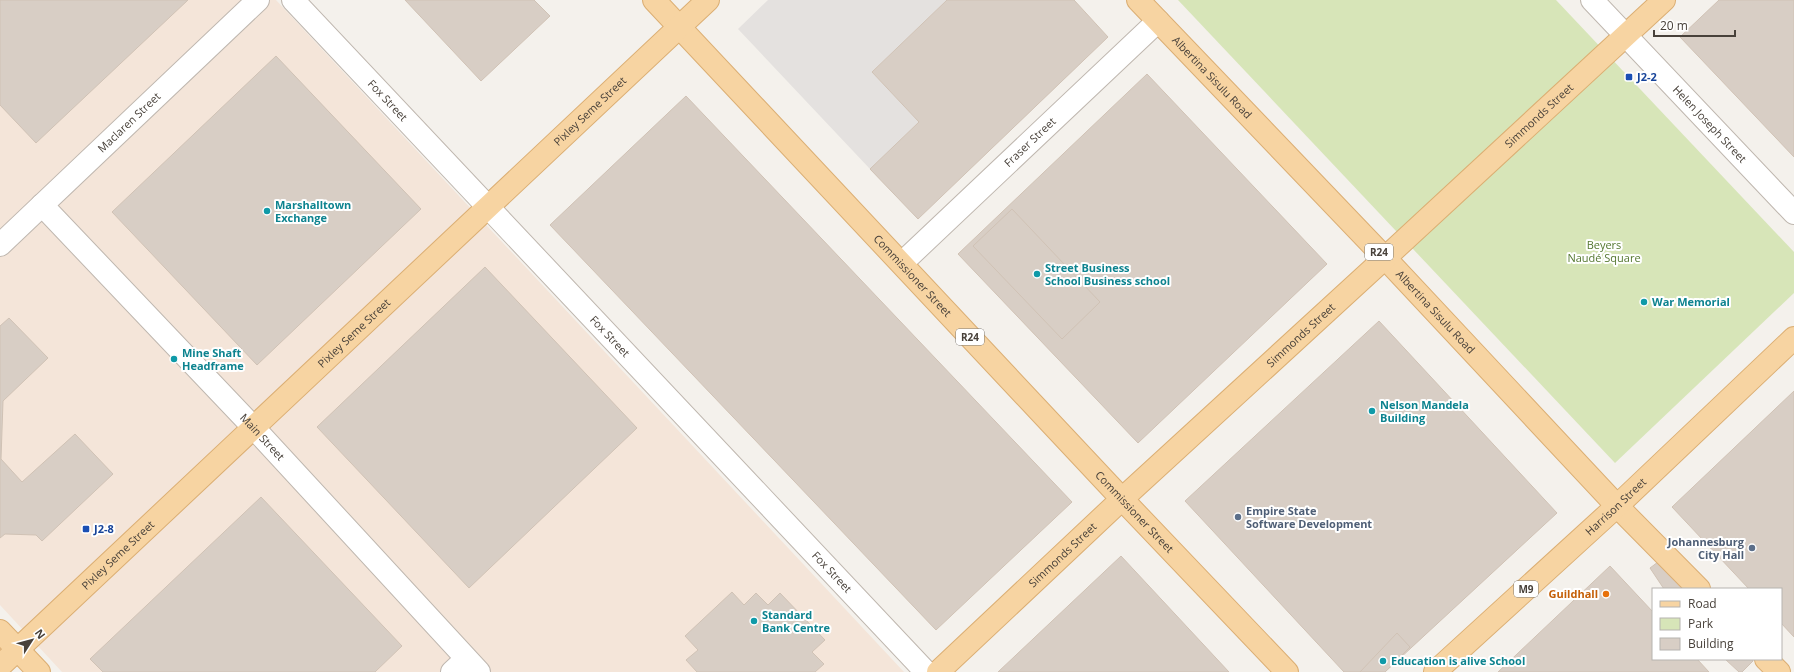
<svg xmlns="http://www.w3.org/2000/svg" width="1794" height="672" font-family="'Open Sans',sans-serif">
	<style>
		.commercial { fill: #f4e5d9 }
		.green { fill: #d7e5b8 }
		.parking { fill: #e4e1df }
		.building { fill: #d8cec5; stroke: #d0c2b5 }
		.lines { fill: none; stroke-linecap: round; stroke-linejoin: round }
		.minor-casing { stroke: #bfb7af; stroke-width: 24 }
		.major-casing { stroke: #dbae73; stroke-width: 24 }
		.minor { stroke: #fff; stroke-width: 22 }
		.major { stroke: #f7d4a2; stroke-width: 22 }
		.transit-dot { fill: #1a4fb4; stroke: #fff; stroke-width: 1.5 }
		.culture-dot { fill: #0f9aa8; stroke: #fff; stroke-width: 1.5 }
		.service-dot { fill: #5c6f8a; stroke: #fff; stroke-width: 1.5 }
		.food-dot { fill: #e8710a; stroke: #fff; stroke-width: 1.5 }
		.labels { text-anchor: middle; stroke-width: 4; stroke-linejoin: round; paint-order: stroke }
		.shield { fill: #fff; stroke: #7f7a75; stroke-width: 1 }
		.shield-label { font-size: 10px; font-weight: bold; fill: #48413a }
		.street-label { font-size: 11px; fill: #48413a; stroke: #fff }
		.transit-label { font-size: 11px; font-weight: bold; fill: #164399; stroke: #fff; text-anchor: start }
		.culture-label { font-size: 11px; font-weight: bold; fill: #0d838f; stroke: #fff; text-anchor: start }
		.park-label { font-size: 11px; fill: #547730; stroke: #fff }
		.service-label { font-size: 11px; font-weight: bold; fill: #4e5e75; stroke: #fff; text-anchor: start }
		.food-label { font-size: 11px; font-weight: bold; fill: #c56008; stroke: #fff; text-anchor: end }
	</style>
	<rect width="100%" height="100%" fill="#f4f1ec"/>
	<!-- commercial -->
	<path class="commercial" d="M 0,0 L 276,0 L 904,672 L 62,672 L 0,605 Z"/>
	<!-- green -->
	<path class="green" d="M 1178,0 L 1556,0 L 1794,252 L 1794,293 L 1615,463 Z"/>
	<!-- parking -->
	<path class="parking" d="M 768,0 L 947,0 L 872,72 L 919,122 L 870,169 L 738,29 Z"/>
	<!-- building -->
	<g class="building">
		<path d="M 0,0 L 188,0 L 36,143 L 0,105 Z"/>
		<path d="M 405,0 L 534,0 L 550,16 L 481,81 Z"/>
		<path d="M 947,0 L 1074,0 L 1108,37 L 918,219 L 870,169 L 919,122 L 872,72 Z"/>
		<path d="M 1719,0 L 1794,0 L 1794,157 L 1680,37 Z"/>
		<path d="M 276,56 L 421,209 L 257,365 L 112,212 Z"/>
		<path d="M 1147,74 L 1327,264 L 1138,443 L 958,254 Z"/>
		<path d="M 686,96 L 1072,502 L 936,630 L 550,225 Z"/>
		<path d="M 1012,209 L 1100,302 L 1062,339 L 973,246 Z"/>
		<path d="M 485,267 L 637,428 L 469,588 L 317,427 Z"/>
		<path d="M 9,318 L 48,358 L 3,401 L 1,459 L 22,482 L 75,434 L 113,474 L 42,541 L 36,535 L 5,534 L 0,538 L 0,326 Z"/>
		<path d="M 1379,321 L 1557,513 L 1385,672 L 1344,672 L 1185,501 Z"/>
		<path d="M 1794,391 L 1794,637 L 1781,623 L 1781,589 L 1749,589 L 1672,507 Z"/>
		<path d="M 261,497 L 402,646 L 375,672 L 103,672 L 90,659 Z"/>
		<path d="M 1121,556 L 1229,672 L 998,672 Z"/>
		<path d="M 1658,562 L 1686,589 L 1664,589 L 1650,568 Z"/>
		<path d="M 1610,566 L 1653,612 L 1653,659 L 1697,659 L 1709,672 L 1498,672 Z"/>
		<path d="M 732,592 L 744,605 L 756,593 L 768,605 L 780,593 L 825,640 L 812,652 L 824,664 L 815,672 L 697,672 L 686,660 L 698,650 L 685,636 Z"/>
		<path d="M 1397,633 L 1410,647 L 1385,672 L 1360,672 Z"/>
		<path d="M 1725,659 L 1752,659 L 1753,661 L 1742,672 L 1739,672 Z"/>
	</g>
	<g class="lines">
		<!-- minor casing -->
		<g class="minor-casing">
			<g id="minor">
				<path id="s1" d="M 293,0 L 926,672"/>
				<path id="s2" d="M 1592,0 L 1794,213"/>
				<path id="s3" d="M 42,205 L 254,428 L 479,672"/>
				<path id="s4" d="M 0,245 L 258,0"/>
				<path id="s5" d="M 902,263 L 1158,21"/>
				<path d="M 452,672 L 466,659"/>
			</g>
		</g>
		<!-- major casing -->
		<g class="major-casing">
			<g id="major">
				<path id="s6" d="M 654,0 L 1122,499 L 1287,672"/>
				<path id="s7" d="M 1138,0 L 1385,258 L 1617,506 L 1699,589"/>
				<path d="M 0,631 L 39,672"/>
				<path d="M 1766,659 L 1779,672"/>
				<path id="s8" d="M 0,666 L 708,0"/>
				<path id="s9" d="M 938,672 L 1122,499 L 1385,258 L 1664,0"/>
				<path id="s10" d="M 1435,672 L 1617,506 L 1794,338"/>
			</g>
		</g>
		<!-- minor -->
		<use href="#minor" class="minor"/>
		<!-- major -->
		<use href="#major" class="major"/>
	</g>
	<!-- markers -->
	<g class="transit-dot">
		<rect x="1625" y="73" width="8" height="8" rx="2"/>
		<rect x="82" y="525" width="8" height="8" rx="2"/>
	</g>
	<g class="culture-dot">
		<circle cx="267" cy="211" r="4"/>
		<circle cx="1037" cy="274" r="4"/>
		<circle cx="1644" cy="302" r="4"/>
		<circle cx="174" cy="359" r="4"/>
		<circle cx="1372" cy="411" r="4"/>
		<circle cx="754" cy="621" r="4"/>
		<circle cx="1383" cy="661" r="4"/>
	</g>
	<g class="service-dot">
		<circle cx="1238" cy="517" r="4"/>
		<circle cx="1752" cy="548" r="4"/>
	</g>
	<circle class="food-dot" cx="1606" cy="594" r="4"/>
	<g class="labels">
		<!-- shield labels -->
		<g class="shield">
			<rect x="1365" y="244" width="28" height="16" rx="3"/>
			<rect x="956" y="329" width="28" height="16" rx="3"/>
			<rect x="1514" y="581" width="24" height="16" rx="3"/>
		</g>
		<g class="shield-label">
			<text x="1379" y="256">R24</text>
			<text x="970" y="341">R24</text>
			<text x="1526" y="593">M9</text>
		</g>
		<!-- street labels -->
		<g class="street-label">
			<text dy="4" stroke="none"><textPath href="#s7" startOffset="107">Albertina Sisulu Road</textPath></text>
			<text dy="4" stroke="none"><textPath href="#s1" startOffset="138">Fox Street</textPath></text>
			<text dy="4" stroke="none"><textPath href="#s8" startOffset="810">Pixley Seme Street</textPath></text>
			<text dy="4" stroke="none"><textPath href="#s9" startOffset="819">Simmonds Street</textPath></text>
			<text dy="4" stroke="none"><textPath href="#s4" startOffset="178">Maclaren Street</textPath></text>
			<text dy="4" stroke="none"><textPath href="#s2" startOffset="171">Helen Joseph Street</textPath></text>
			<text dy="4" stroke="none"><textPath href="#s5" startOffset="176">Fraser Street</textPath></text>
			<text dy="4" stroke="none"><textPath href="#s6" startOffset="378">Commissioner Street</textPath></text>
			<text dy="4" stroke="none"><textPath href="#s7" startOffset="431">Albertina Sisulu Road</textPath></text>
			<text dy="4" stroke="none"><textPath href="#s8" startOffset="486">Pixley Seme Street</textPath></text>
			<text dy="4" stroke="none"><textPath href="#s1" startOffset="462">Fox Street</textPath></text>
			<text dy="4" stroke="none"><textPath href="#s9" startOffset="495">Simmonds Street</textPath></text>
			<text dy="4" stroke="none"><textPath href="#s3" startOffset="320">Main Street</textPath></text>
			<text dy="4" stroke="none"><textPath href="#s10" startOffset="245">Harrison Street</textPath></text>
			<text dy="4" stroke="none"><textPath href="#s6" startOffset="702">Commissioner Street</textPath></text>
			<text dy="4" stroke="none"><textPath href="#s9" startOffset="171">Simmonds Street</textPath></text>
			<text dy="4" stroke="none"><textPath href="#s8" startOffset="162">Pixley Seme Street</textPath></text>
			<text dy="4" stroke="none"><textPath href="#s1" startOffset="786">Fox Street</textPath></text>
		</g>
		<!-- transit labels -->
		<g class="transit-label">
			<text x="1637" y="81">J2-2</text>
			<text x="94" y="533">J2-8</text>
		</g>
		<!-- culture labels -->
		<g class="culture-label">
			<text x="275" y="209">Marshalltown<tspan x="275" dy="13">Exchange</tspan></text>
			<text x="1045" y="272">Street Business<tspan x="1045" dy="13">School Business school</tspan></text>
			<text x="1652" y="306">War Memorial</text>
			<text x="182" y="357">Mine Shaft<tspan x="182" dy="13">Headframe</tspan></text>
			<text x="1380" y="409">Nelson Mandela<tspan x="1380" dy="13">Building</tspan></text>
			<text x="762" y="619">Standard<tspan x="762" dy="13">Bank Centre</tspan></text>
			<text x="1391" y="665">Education is alive School</text>
		</g>
		<!-- park labels -->
		<g class="park-label">
			<text x="1604" y="249">Beyers<tspan x="1604" dy="13">Naudé Square</tspan></text>
		</g>
		<!-- service labels -->
		<g class="service-label">
			<text x="1246" y="515">Empire State<tspan x="1246" dy="13">Software Development</tspan></text>
			<text x="1744" y="546" text-anchor="end">Johannesburg<tspan x="1744" dy="13">City Hall</tspan></text>
		</g>
		<!-- food labels -->
		<g class="food-label">
			<text x="1598" y="598">Guildhall</text>
		</g>
	</g>
	<!-- legend -->
	<rect x="1652" y="588" width="130" height="72" fill="#ffffff" stroke="#b6b3b0"/>
	<rect x="1660" y="601" width="20" height="6" fill="#f7d4a2" stroke="#b6b3b0"/>
	<text x="1688" y="608" font-size="12" fill="#48413a">Road</text>
	<rect x="1660" y="618" width="20" height="12" fill="#d7e5b8" stroke="#b6b3b0"/>
	<text x="1688" y="628" font-size="12" fill="#48413a">Park</text>
	<rect x="1660" y="638" width="20" height="12" fill="#d8cec5" stroke="#b6b3b0"/>
	<text x="1688" y="648" font-size="12" fill="#48413a">Building</text>
	<!-- north arrow -->
	<g transform="translate(32 640) rotate(54)" stroke="#ffffff" stroke-width="3" paint-order="stroke">
	<path d="M0-3L7 15L0 10L-7 15Z" fill="#48413a"/>
	<text y="-6" font-size="11" font-weight="bold" text-anchor="middle" fill="#48413a">N</text>
	</g>
	<!-- scale -->
	<path d="M1654 30v6h81v-6" fill="none" stroke="#48413a" stroke-width="2"/>
	<text x="1660" y="30" font-size="12" fill="#48413a" stroke="#ffffff" stroke-width="3" paint-order="stroke">20 m</text>
</svg>
